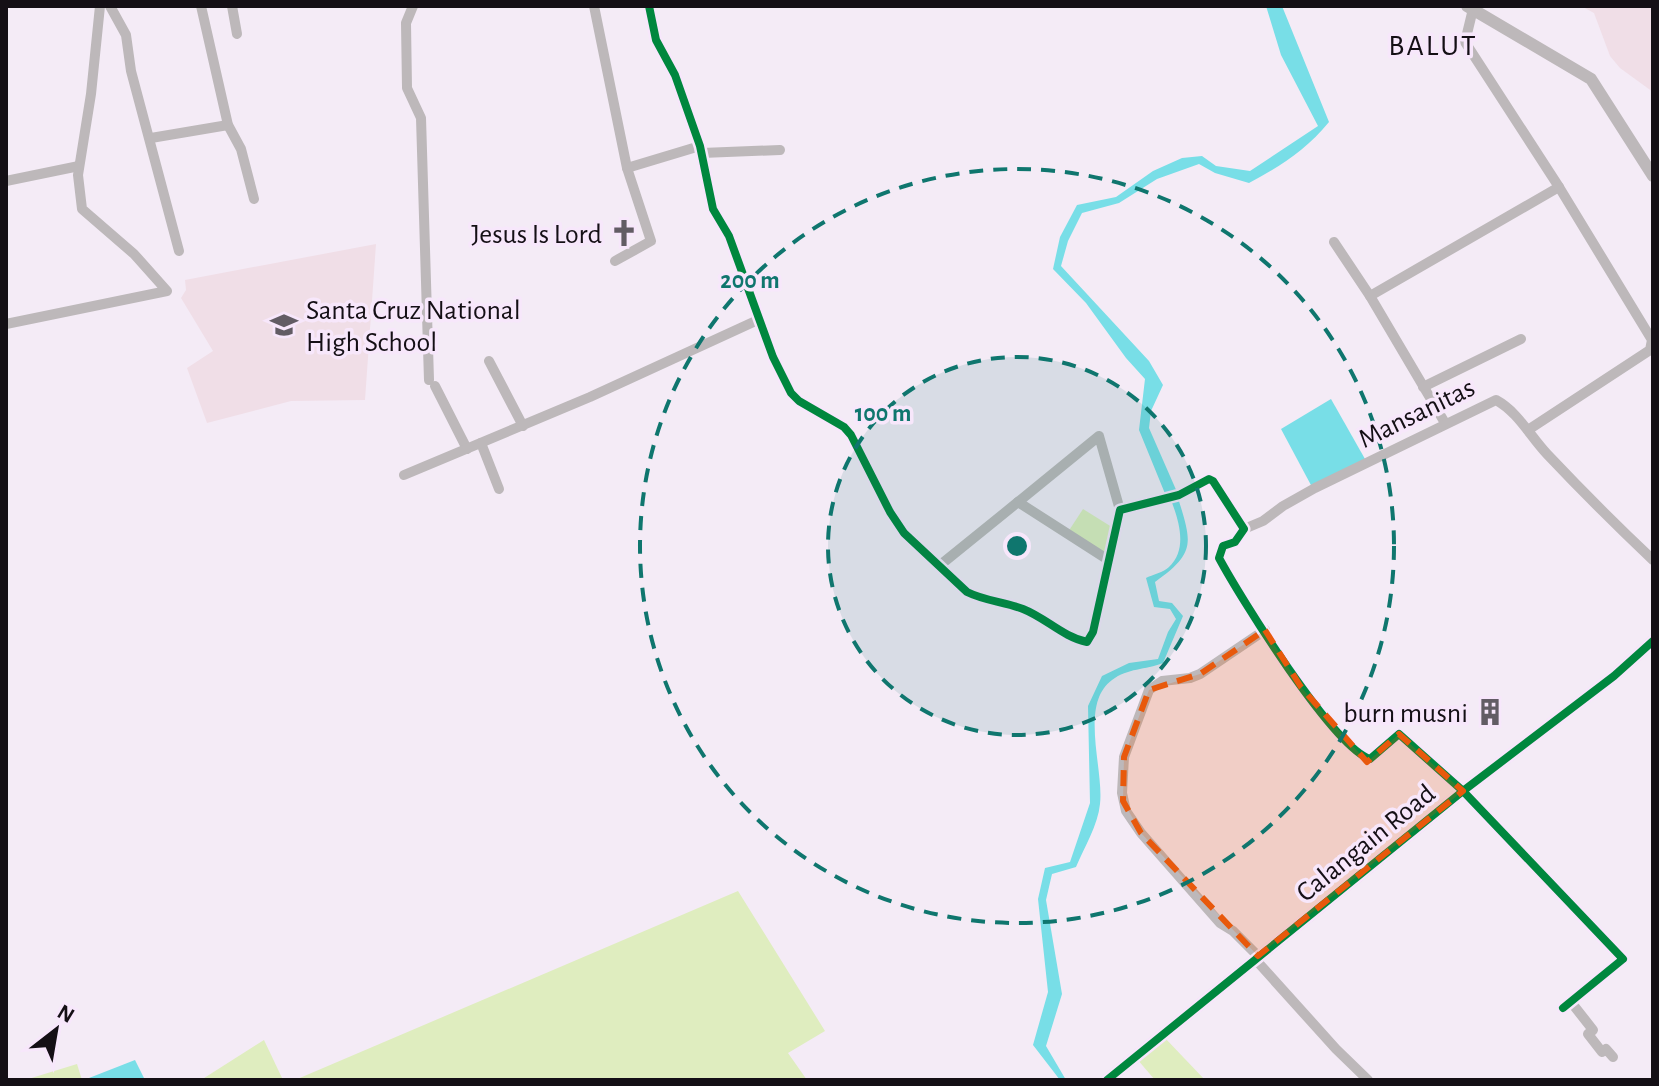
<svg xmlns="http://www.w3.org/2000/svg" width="1659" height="1086" font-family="'Alegreya Sans',sans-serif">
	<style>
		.education { fill: #f0dee7 }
		.green { fill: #dfedbf }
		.water { fill: #78dee7 }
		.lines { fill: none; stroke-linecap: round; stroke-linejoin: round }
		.minor { stroke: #bdb8ba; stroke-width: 10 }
		.tertiary { stroke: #bdb8ba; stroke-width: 12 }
		.cycleway-casing { stroke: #f7e7fb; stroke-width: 13 }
		.cycleway { stroke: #00873e; stroke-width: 8 }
		.marked { fill: #e8590c; fill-opacity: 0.2; stroke: #e8590c; stroke-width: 6; stroke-dasharray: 16 10; stroke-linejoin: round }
		.ring { fill: none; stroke: #0f766e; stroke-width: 4; stroke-dasharray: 14 10 }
		.labels { text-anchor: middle; stroke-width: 7; stroke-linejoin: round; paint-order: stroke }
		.poi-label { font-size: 28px; fill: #140f15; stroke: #f7e7fb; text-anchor: end }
		.street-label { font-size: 28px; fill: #140f15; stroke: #f7e7fb }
		.neighbourhood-label { font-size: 30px; letter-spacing: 2px; fill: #140f15; stroke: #f7e7fb }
		.centre { fill: #0f766e; stroke: #f7e7fb; stroke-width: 4 }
		.ring-label { font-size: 24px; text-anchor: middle; font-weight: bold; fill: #0f766e; stroke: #f7e7fb; stroke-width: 7; stroke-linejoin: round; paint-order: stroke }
	</style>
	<rect width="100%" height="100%" fill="#f4ebf6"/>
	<!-- education -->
	<g class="education">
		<path d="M 1581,6 L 1653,6 L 1653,92 L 1620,68 L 1610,56 L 1594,13 Z"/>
		<path d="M 376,244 L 365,400 L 291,401 L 207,423 L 187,368 L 213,351 L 181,298 L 186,290 L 185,280 Z"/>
	</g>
	<!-- green -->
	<g class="green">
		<path d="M 1083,509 L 1115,529 L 1109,557 L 1068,532 Z"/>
		<path d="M 738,891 L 825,1031 L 788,1053 L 807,1080 L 295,1080 Z"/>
		<path d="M 1164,1037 L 1205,1080 L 1155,1080 L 1137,1059 Z"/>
		<path d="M 264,1040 L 283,1080 L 201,1080 Z"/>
		<path d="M 77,1064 L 82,1080 L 25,1080 Z"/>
	</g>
	<!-- water -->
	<g class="water">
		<path d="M 1266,6 L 1282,6 L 1329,122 C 1306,150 1281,166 1249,183 L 1215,173 L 1199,164 L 1157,179 L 1119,203 L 1082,213 L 1068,241 L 1061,266 L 1149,361 L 1163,385 L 1151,411 L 1149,428 L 1177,492 L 1166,496 L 1139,430 L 1145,379 L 1126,358 L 1086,303 L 1053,269 L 1060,237 L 1077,205 L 1116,197 L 1153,171 L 1182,158 L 1202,156 L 1216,166 L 1250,171 L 1318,126 L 1281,55 Z"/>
		<path d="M 1331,399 L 1365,459 L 1312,487 L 1281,429 Z"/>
		<path d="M 1178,498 C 1192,543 1196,553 1155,582 L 1159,601 L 1172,603 L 1183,616 L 1163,663 C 1145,670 1128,668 1112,680 C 1079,704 1104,769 1100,804 C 1098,825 1084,848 1076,867 L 1052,874 L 1046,900 L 1062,994 L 1046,1046 L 1066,1080 L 1060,1080 L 1033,1045 L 1048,992 L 1038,899 L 1045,868 L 1070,862 L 1090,803 L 1088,706 L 1102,676 L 1129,663 L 1158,659 L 1168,632 L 1176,619 L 1170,609 L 1154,607 L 1146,578 C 1152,575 1164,572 1169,567 C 1188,549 1179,521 1171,500 Z"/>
		<path d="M 135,1060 L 145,1080 L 90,1080 L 89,1078 Z"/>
	</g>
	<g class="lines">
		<!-- minor -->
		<g class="minor">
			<path d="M 110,6 L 126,35 L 131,71 L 179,251"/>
			<path d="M 201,6 L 228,125 L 241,149 L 254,199"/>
			<path d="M 232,6 L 237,34"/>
			<path d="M 413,6 L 406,23 L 407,88 L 421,118 L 429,380"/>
			<path d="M 594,6 L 627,168 L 651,241 L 615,261"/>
			<path d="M 649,6 L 656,40 L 675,75 L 700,146 L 713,209 L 729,236 L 773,357 L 791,393 L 799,401 L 844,427 L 851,435 L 890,512 L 904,533 L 967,592 C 985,601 1005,602 1023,609 C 1046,618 1063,637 1087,642 L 1093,632 L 1120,510 L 1179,495 L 1209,479 L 1213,481 L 1244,529 L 1235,542 L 1223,546 L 1219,558 C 1240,597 1333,747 1370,759 L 1399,734 L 1463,791 L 1623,959 L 1563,1008"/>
			<path d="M 1473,9 L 1465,42 L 1559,187 L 1652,340 L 1650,350 L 1528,430"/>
			<path d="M 151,138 L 228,125"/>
			<path d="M 702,153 L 780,150"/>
			<path d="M 627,168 L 700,146"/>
			<path d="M 6,181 L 79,166"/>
			<path d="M 1334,242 L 1370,296 L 1445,423"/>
			<path d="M 1370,296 L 1559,187"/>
			<path d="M 6,324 L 167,291 L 134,254 L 82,209 L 78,175 L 91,94 L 100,6"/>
			<path d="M 489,361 L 523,426"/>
			<path d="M 435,386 L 467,449"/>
			<path d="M 1423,387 L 1521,339"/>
			<path d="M 481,443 L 499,489"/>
			<path d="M 404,475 L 590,397 L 760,319"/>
			<path d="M 1018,502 L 1099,436 L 1120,510"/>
			<path d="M 1244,529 L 1263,521 L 1283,506 L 1315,488 L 1496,400 C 1518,412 1530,436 1547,454 C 1581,490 1617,526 1653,560"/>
			<path d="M 939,566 L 1018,502 L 1110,561"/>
			<path d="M 1258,956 L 1233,931 L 1220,923 L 1141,833 L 1126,811 L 1122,793 L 1124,757 L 1149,690 L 1162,681 L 1190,678 L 1200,674 L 1265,630"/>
			<path d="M 1255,959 L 1336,1049 L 1368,1080"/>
			<path d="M 1571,1002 L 1593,1030 L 1588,1034 L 1602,1052 L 1606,1049 L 1613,1057"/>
		</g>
		<!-- tertiary -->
		<g class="tertiary">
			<path d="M 1467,6 L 1591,79 L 1653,176"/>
			<path d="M 1107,1080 L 1463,791 L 1614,676 L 1653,641"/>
		</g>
		<!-- cycleway casing -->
		<g class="cycleway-casing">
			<g id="cycleway">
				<path d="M 649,6 L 656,40 L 675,75 L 700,146 L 713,209 L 729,236 L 773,357 L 791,393 L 799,401 L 844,427 L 851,435 L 890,512 L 904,533 L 967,592 C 985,601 1005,602 1023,609 C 1046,618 1063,637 1087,642 L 1093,632 L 1120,510 L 1179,495 L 1209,479 L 1213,481 L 1244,529 L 1235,542 L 1223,546 L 1219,558 C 1240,597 1333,747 1370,759 L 1399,734 L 1463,791 L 1623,959 L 1563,1008"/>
				<path d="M 1107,1080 L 1463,791 L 1614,676 L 1653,641"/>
			</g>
		</g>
		<!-- cycleway -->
		<use href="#cycleway" class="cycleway"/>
	</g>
	<!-- marked area -->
	<path class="marked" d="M 1265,630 L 1301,687 L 1367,762 L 1399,734 L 1463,791 L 1258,956 L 1141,833 L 1123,801 L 1124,757 L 1149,690 L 1200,674 Z"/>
	<!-- distance rings -->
	<circle cx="1017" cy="546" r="189" fill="#0f766e" fill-opacity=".12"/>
	<g class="ring">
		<circle cx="1017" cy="546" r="189"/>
		<circle cx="1017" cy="546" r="377"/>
	</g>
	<!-- icons -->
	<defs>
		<g id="church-bare" transform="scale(2.16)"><path d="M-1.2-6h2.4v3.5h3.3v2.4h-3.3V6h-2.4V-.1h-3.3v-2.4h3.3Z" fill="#625c64" stroke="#f7e7fb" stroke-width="2.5" paint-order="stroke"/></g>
		<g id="school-bare" transform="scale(2.16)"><path d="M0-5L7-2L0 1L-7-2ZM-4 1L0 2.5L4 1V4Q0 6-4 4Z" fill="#625c64" stroke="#f7e7fb" stroke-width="2.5" paint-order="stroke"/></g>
		<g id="building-bare" transform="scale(2.16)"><path d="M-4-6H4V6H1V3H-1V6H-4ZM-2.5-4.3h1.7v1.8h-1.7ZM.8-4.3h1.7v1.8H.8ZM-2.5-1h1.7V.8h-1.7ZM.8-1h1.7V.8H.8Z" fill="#625c64" stroke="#f7e7fb" stroke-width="2.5" paint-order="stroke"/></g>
	</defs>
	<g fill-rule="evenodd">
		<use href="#church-bare" x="624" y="233"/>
		<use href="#school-bare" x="284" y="325"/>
		<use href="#building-bare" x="1490" y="712"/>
	</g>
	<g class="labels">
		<!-- poi labels -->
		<g class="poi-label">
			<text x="602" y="243">Jesus Is Lord</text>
			<text x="306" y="319" text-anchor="start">Santa Cruz National<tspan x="306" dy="32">High School</tspan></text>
			<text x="1468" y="722">burn musni</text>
		</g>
		<!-- street labels -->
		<g class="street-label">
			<text transform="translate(1416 412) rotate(-26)" y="10">Mansanitas</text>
			<text transform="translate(1365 842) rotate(-39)" y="10">Calangain Road</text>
		</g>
		<!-- neighbourhood labels -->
		<g class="neighbourhood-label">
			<text x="1433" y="55">BALUT</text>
		</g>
	</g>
	<circle cx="1017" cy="546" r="12" class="centre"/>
	<g class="ring-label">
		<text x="750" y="288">200 m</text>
		<text x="883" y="421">100 m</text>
	</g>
	<!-- border -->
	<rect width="1659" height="1086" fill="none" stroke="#140f15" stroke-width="16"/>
	<!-- north arrow -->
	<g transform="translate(56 1030) rotate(31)" stroke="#f7e7fb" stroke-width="6" paint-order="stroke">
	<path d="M0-6L14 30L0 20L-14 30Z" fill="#140f15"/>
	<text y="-12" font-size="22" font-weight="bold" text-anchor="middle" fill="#140f15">N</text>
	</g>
</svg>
